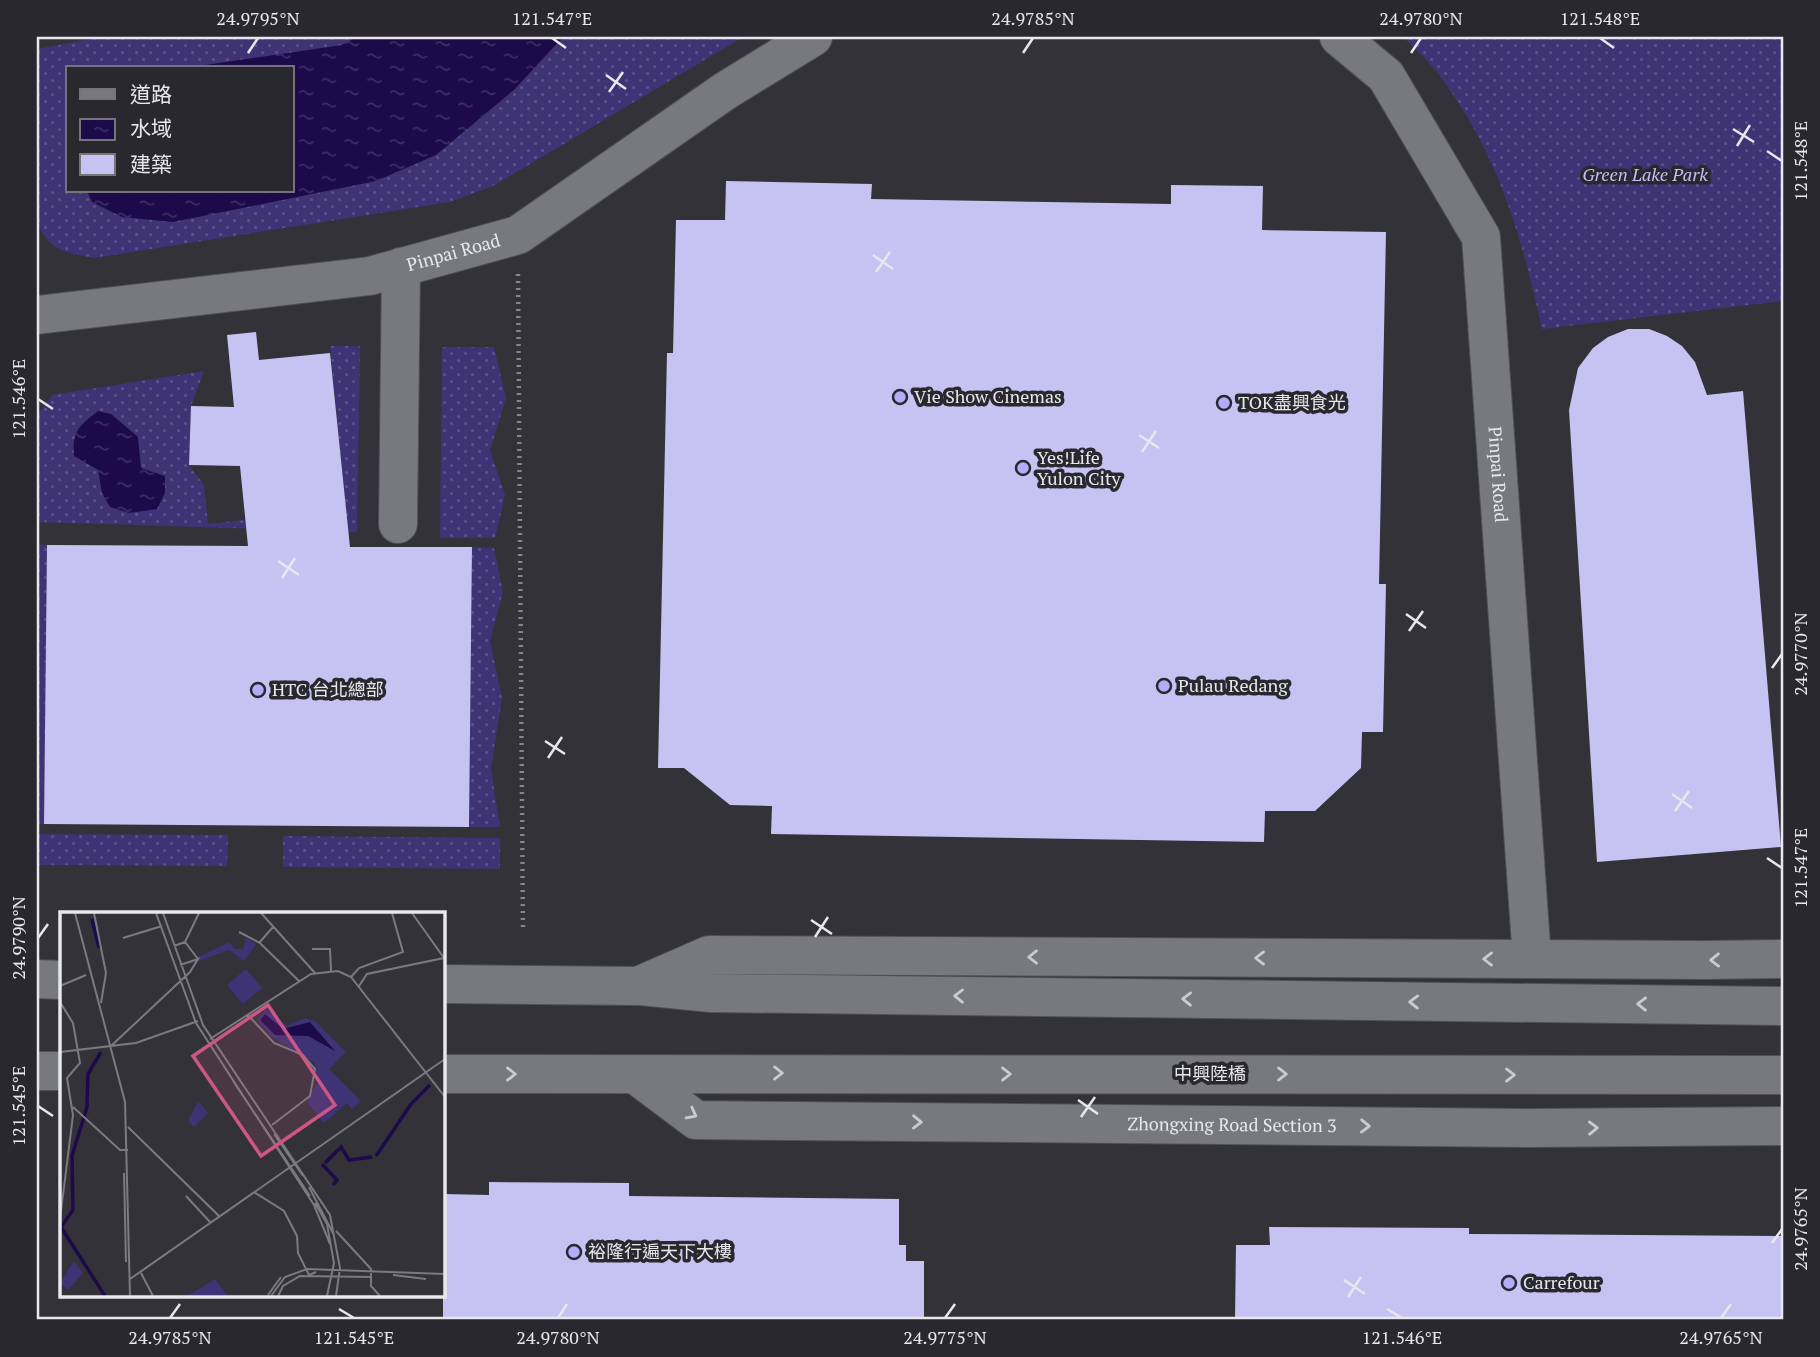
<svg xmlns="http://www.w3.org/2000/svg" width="1820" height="1357" font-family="'PT Serif','Noto Sans TC',serif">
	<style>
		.grass { fill: url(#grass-dots); fill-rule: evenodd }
		.water { fill: url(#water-ripples) }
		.building { fill: #c6c3f2 }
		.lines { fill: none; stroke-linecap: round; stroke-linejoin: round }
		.minor-casing { stroke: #4f4f56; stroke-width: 40 }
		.path { stroke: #86858b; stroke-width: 4.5; stroke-dasharray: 2 5; stroke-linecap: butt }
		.minor { stroke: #787880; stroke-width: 38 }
		.oneway { stroke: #cbcbd1 }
		.ticks { fill: none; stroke: #e7e7ec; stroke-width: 2.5 }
		.poi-dot { fill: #b3adf9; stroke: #29282f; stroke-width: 2.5 }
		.labels { text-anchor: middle; stroke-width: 7; stroke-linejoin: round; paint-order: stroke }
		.park-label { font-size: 18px; font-style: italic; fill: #c2bef9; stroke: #29282f }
		.street-label { font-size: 18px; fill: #e7e7ec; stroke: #29282f }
		.poi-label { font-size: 18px; fill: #e7e7ec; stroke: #29282f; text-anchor: start }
		.inset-river { fill: none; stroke: #1d0a4a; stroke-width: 3.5 }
		.inset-road { fill: none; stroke: #7b7a81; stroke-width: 2 }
		.view { fill: #cd5686; fill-opacity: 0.15; stroke: #cd5686; stroke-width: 3.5 }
		.inset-edge { fill: none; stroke: #e7e7ec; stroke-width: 3.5 }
		.neatline { fill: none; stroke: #e7e7ec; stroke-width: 2.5 }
		.ticks-label { font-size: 18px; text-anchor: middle; fill: #e7e7ec }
	</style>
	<defs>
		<pattern id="grass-dots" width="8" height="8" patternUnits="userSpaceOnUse" patternTransform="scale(1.75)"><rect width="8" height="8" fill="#3e3374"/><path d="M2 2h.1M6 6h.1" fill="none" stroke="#5a5188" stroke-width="1.8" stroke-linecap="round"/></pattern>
		<pattern id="water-ripples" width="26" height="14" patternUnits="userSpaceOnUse" patternTransform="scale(1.75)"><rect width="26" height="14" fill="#1d0a4a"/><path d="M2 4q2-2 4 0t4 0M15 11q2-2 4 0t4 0" fill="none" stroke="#3e2e64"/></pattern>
	</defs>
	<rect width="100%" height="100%" fill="#333239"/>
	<!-- grass -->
	<g class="grass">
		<path d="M 101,37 L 743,37 L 495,185 L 450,202 L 94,258 C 66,253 49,251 37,222 L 37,49 ZM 68,68 L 292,68 L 292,191 L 68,191 Z"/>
		<path d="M 1403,37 L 1783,37 L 1783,301 L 1542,329 C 1521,234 1499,156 1440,76 C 1430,62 1415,49 1403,37 Z"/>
		<path d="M 330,346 L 360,346 L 357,532 L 37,522 L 38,414 L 52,395 L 204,371 L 191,406 L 189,465 L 204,485 L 208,524 L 346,509 Z"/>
		<path d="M 442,347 L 494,347 L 506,398 L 490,450 L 505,495 L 495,538 L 440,538 Z"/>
		<path d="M 37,544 L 47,545 L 44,824 L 37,824 Z"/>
		<path d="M 472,547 L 494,548 L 503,592 L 490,641 L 502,698 L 491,768 L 500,827 L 469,827 Z"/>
		<path d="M 37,834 L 228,835 L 227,866 L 37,865 Z"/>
		<path d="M 283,836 L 500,838 L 500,869 L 283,867 Z"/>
	</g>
	<!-- water -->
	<g class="water">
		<path d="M 357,37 L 563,37 L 515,89 L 436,155 L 376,181 L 173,222 L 122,217 L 92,202 L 87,191 L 292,191 L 292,68 L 185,68 L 342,45 Z"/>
		<path d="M 98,411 L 111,414 L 138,437 L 141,468 L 165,476 L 165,493 L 157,509 L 129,513 L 110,507 L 102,493 L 98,470 L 74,456 C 72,431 79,426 98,411 Z"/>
	</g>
	<!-- building -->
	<g class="building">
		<path d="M 726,181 L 872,184 L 871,199 L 1171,204 L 1171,185 L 1263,186 L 1262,230 L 1386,232 L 1379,584 L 1386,584 L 1383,732 L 1362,732 L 1361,768 L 1315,811 L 1265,811 L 1264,842 L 771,834 L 772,806 L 730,805 L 684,768 L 658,768 L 667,353 L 673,353 L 676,220 L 725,220 Z"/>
		<path d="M 1628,329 L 1649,329 L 1667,336 L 1682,346 L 1695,362 L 1707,395 L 1743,391 L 1781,847 L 1597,862 L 1569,410 L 1578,368 L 1593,348 L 1608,337 Z"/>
		<path d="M 256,332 L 259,360 L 330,353 L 350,547 L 472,547 L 469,827 L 44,824 L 47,545 L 248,546 L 240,466 L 189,465 L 191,406 L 234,407 L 227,335 Z"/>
		<path d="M 489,1182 L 629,1183 L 629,1196 L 899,1199 L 899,1245 L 906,1245 L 906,1261 L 924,1261 L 924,1320 L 443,1320 L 443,1194 L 489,1195 Z"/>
		<path d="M 1269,1227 L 1469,1228 L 1469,1234 L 1783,1236 L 1783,1320 L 1235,1320 L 1236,1245 L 1270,1245 Z"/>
	</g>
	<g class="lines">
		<!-- minor casing -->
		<g class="minor-casing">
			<g id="minor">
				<path id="s1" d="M 1339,37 L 1386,76 L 1481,237 L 1532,959"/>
				<path id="s2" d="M 37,315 L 370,276 L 518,235 L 725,91 L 813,37"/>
				<path d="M 398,524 L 401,267"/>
				<path d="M 37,979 L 61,980"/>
				<path d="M 443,984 L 638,986 L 709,955 L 1705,960 L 1783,959"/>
				<path d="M 641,986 L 711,993 L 1783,1006"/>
				<path d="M 37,1071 L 61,1071"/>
				<path d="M 443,1074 L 1783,1075"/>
				<path id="s3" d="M 636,1075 L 696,1120 L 1530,1128 L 1783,1126"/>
			</g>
		</g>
		<!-- path -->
		<path class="path" d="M 518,274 L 523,931"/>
		<!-- minor -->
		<use href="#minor" class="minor"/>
	</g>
	<!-- one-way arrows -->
	<defs><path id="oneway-chevron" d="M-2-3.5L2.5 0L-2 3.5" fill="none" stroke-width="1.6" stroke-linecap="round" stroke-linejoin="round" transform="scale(1.75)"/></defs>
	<g class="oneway">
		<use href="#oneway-chevron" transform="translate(1033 957) rotate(-180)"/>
		<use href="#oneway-chevron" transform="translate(1260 958) rotate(-180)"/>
		<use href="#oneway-chevron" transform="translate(1488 959) rotate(-180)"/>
		<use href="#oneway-chevron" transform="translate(1715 960) rotate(179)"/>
		<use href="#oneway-chevron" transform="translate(959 996) rotate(-179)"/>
		<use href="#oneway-chevron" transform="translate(1187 999) rotate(-179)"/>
		<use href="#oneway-chevron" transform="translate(1414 1002) rotate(-179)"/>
		<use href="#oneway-chevron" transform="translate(1642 1004) rotate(-179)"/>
		<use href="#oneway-chevron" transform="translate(778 1073)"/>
		<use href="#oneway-chevron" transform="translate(511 1074)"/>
		<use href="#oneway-chevron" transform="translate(1006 1074)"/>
		<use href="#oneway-chevron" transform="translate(1282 1074)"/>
		<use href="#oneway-chevron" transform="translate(1510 1075)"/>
		<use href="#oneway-chevron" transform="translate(692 1114) rotate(28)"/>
		<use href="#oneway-chevron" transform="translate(917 1122) rotate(1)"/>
		<use href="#oneway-chevron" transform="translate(1365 1126) rotate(1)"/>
		<use href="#oneway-chevron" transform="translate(1593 1128) rotate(-1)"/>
	</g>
	<!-- ticks -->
	<path class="ticks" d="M 552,38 L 566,48M 1600,38 L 1614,48M 248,53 L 258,38M 1023,53 L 1033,38M 1411,53 L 1421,38M 606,75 L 626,89M 609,92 L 623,72M 1733,129 L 1754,142M 1737,146 L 1750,125M 1767,151 L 1782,161M 873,255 L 893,269M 876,272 L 890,252M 38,399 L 53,409M 1139,435 L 1159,448M 1142,452 L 1156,431M 278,561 L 299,575M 282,578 L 295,558M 1406,614 L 1426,628M 1409,631 L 1423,611M 1772,668 L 1782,654M 545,741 L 565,754M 548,758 L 562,737M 1672,794 L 1692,808M 1675,811 L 1689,791M 1767,858 L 1782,868M 811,920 L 832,934M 815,937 L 828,917M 38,938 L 48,924M 1078,1100 L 1098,1114M 38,1106 L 53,1116M 1081,1117 L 1095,1097M 1772,1243 L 1782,1229M 1344,1280 L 1365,1294M 1348,1297 L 1361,1277M 339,1309 L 354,1318M 1387,1309 L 1402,1318M 170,1318 L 180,1304M 558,1318 L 567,1304M 945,1318 L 955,1304M 1721,1318 L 1731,1304"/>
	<!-- markers -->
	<g class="poi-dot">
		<circle cx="900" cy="397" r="7"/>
		<circle cx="1224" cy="403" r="7"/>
		<circle cx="1023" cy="468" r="7"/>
		<circle cx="1164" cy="686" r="7"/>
		<circle cx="258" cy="690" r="7"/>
		<circle cx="574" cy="1252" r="7"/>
		<circle cx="1509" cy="1283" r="7"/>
	</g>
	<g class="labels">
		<!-- park labels -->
		<g class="park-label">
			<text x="1645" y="181">Green Lake Park</text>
		</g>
		<!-- street labels -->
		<g class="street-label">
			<text dy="6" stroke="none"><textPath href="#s2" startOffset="422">Pinpai Road</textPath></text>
			<text dy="6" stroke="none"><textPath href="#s1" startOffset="486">Pinpai Road</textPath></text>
			<text x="1210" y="1080">中興陸橋</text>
			<text dy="6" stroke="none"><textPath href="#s3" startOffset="611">Zhongxing Road Section 3</textPath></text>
		</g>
		<!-- poi labels -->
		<g class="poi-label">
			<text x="914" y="403">Vie Show Cinemas</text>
			<text x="1238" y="409">TOK盡興食光</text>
			<text x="1037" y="464">Yes!Life<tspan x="1037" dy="21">Yulon City</tspan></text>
			<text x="1178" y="692">Pulau Redang</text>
			<text x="272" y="696">HTC 台北總部</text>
			<text x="588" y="1258">裕隆行遍天下大樓</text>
			<text x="1523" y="1289">Carrefour</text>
		</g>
	</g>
	<!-- overview -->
	<g transform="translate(60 912)">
		<rect width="385" height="385" fill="#333239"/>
		<path d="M 186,26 L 196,32 L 184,49 L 169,38 L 139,49 L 138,45 L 169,30 L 175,37 L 183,37 ZM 206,97 L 227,114 L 245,106 L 255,109 L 286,140 L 269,157 L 301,189 L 292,197 L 287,191 L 264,211 L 247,190 L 258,169 L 254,150 L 213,126 L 197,108 ZM 138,189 L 148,201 L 134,215 L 128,209 ZM 14,349 L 23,361 L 8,378 L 0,371 ZM 155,367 L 167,383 L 126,384 L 144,374 Z" fill="#3e3374"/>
		<path d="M 186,57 L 202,76 L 183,92 L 167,73 Z" fill="#3e3374"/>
		<path d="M 205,102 L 223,117 L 250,110 L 275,139 L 248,124 L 215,123 L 200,108 Z" fill="#1d0a4a"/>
		<path class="inset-river" d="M 32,7 L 39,36M 41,140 L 28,162 L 27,195 L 12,244 L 13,298 L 1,315 L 45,384M 316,244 L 351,192 L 370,173M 265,251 L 281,235 L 289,248 L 312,245M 262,252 L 277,268 L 273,273"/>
		<path class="inset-road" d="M 15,1 L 65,190 L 70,384M 34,1 L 46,61 L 41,91M 96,1 L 136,111 L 254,293 L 270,332M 103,1 L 143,113 L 270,303 L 280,356 L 276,384M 201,1 L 255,61M 352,1 L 384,46M 179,20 L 200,31 L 239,69M 63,26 L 102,14M 125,30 L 138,47M 199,31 L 213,15M 114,34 L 125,30 L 139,1M 252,37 L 270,37 L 271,59M 291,65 L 299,56 L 343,40 L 332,1M 0,74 L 26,63M 299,74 L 307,62 L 384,46M 0,90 L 13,111 L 20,151 L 7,166 L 13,203 L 0,307M 188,103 L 214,131 L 243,143 L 255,157 L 250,184 L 212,213M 150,127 L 251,62 L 278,59 L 291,65 L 385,185M 51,134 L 130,60 L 138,47 L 120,53M 0,140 L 76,131 L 138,109M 173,169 L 250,284M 13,195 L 60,238 L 68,238M 68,215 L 159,304M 214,222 L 243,264M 64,261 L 66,350M 249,275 L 274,323M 194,280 L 224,299 L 237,324 L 238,341 L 249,363 L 256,360M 126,284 L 150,310M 255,291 L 267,312 L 274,351 L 267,384M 276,319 L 311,357 L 311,374 L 320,384M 81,361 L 93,384M 333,363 L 366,367M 70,367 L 385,147M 208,383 L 221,365M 211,384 L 225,365 L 247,357 L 385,362M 218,384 L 223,374 L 240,364 L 311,365"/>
		<path class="view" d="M 208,93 L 275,193 L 201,244 L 133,144 Z"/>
		<rect width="385" height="385" class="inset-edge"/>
	</g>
	<!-- border -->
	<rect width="1820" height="1357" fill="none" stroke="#29282f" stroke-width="77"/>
	<!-- legend -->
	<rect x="66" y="66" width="228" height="126" fill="#29282f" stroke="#75747b" stroke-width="2"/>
	<rect x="80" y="89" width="35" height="10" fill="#787880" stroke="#75747b" stroke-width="2"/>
	<text x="130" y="102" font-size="21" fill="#e7e7ec">道路</text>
	<rect x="80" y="119" width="35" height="21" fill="url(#water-ripples)" stroke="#75747b" stroke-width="2"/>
	<text x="130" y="136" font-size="21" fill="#e7e7ec">水域</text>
	<rect x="80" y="154" width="35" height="21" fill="#c6c3f2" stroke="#75747b" stroke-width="2"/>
	<text x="130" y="172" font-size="21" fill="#e7e7ec">建築</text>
	<rect x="38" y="38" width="1744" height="1280" class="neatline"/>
	<g class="ticks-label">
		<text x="258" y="25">24.9795°N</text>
		<text x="552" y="25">121.547°E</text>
		<text x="1033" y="25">24.9785°N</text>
		<text x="1421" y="25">24.9780°N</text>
		<text x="1600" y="25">121.548°E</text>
		<text transform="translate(1801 161) rotate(-90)" y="6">121.548°E</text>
		<text transform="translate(19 399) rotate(-90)" y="6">121.546°E</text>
		<text transform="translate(1801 654) rotate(-90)" y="6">24.9770°N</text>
		<text transform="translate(1801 868) rotate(-90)" y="6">121.547°E</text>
		<text transform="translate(19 938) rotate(-90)" y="6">24.9790°N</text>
		<text transform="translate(19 1106) rotate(-90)" y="6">121.545°E</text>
		<text transform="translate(1801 1229) rotate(-90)" y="6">24.9765°N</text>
		<text x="170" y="1344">24.9785°N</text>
		<text x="354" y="1344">121.545°E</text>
		<text x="558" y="1344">24.9780°N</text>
		<text x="945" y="1344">24.9775°N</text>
		<text x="1402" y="1344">121.546°E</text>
		<text x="1721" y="1344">24.9765°N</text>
	</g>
</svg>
